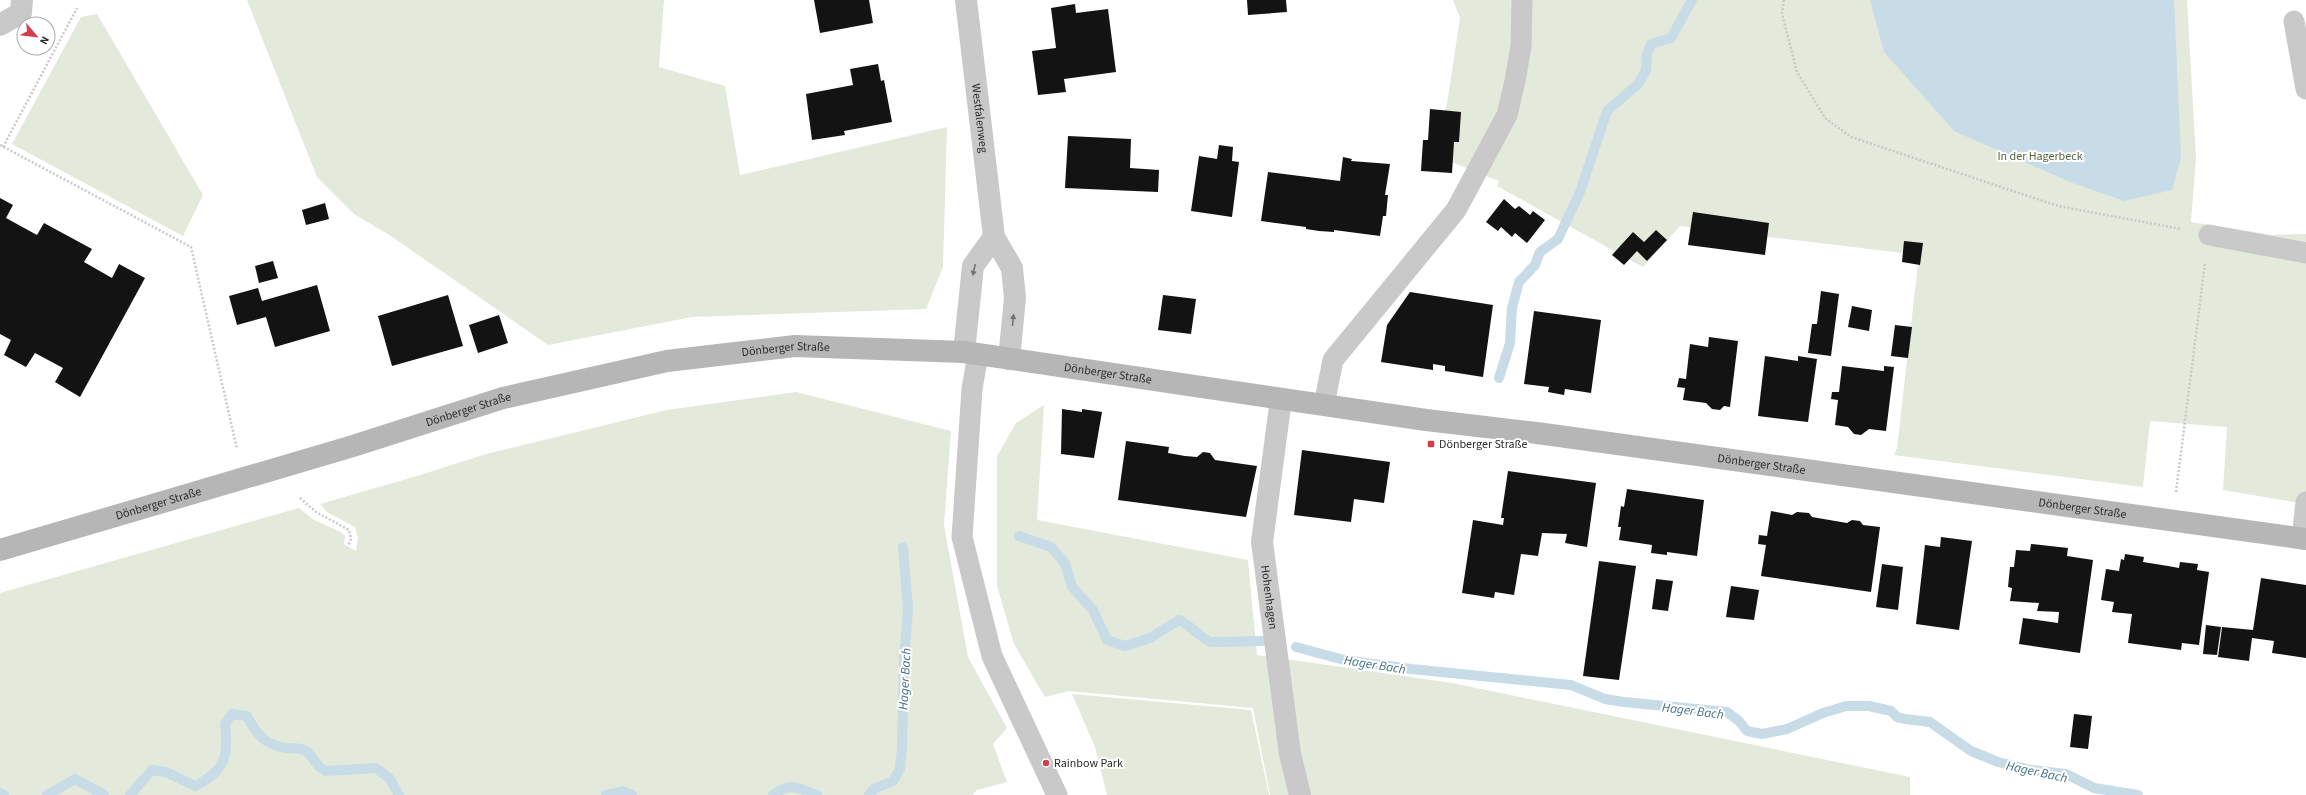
<svg xmlns="http://www.w3.org/2000/svg" width="2306" height="795" font-family="'Source Sans 3',sans-serif">
	<style>
		.green { fill: #e3e9db }
		.water { fill: #c8dce7 }
		.lines { fill: none; stroke-linecap: round; stroke-linejoin: round }
		.stream { stroke: #c8dce7; stroke-width: 10 }
		.building { fill: #131313 }
		.path { stroke: #c9c9c9; stroke-width: 2.5; stroke-dasharray: 2 2; stroke-linecap: butt }
		.lane { stroke: #c9c9c9; stroke-width: 21 }
		.street { stroke: #c9c9c9; stroke-width: 22 }
		.secondary { stroke: #b6b6b6; stroke-width: 22 }
		.oneway { fill: #737373 }
		.poi-dot { fill: #d53d4c; stroke: #fff; stroke-width: 1.5 }
		.labels { text-anchor: middle; stroke-width: 4; stroke-linejoin: round; paint-order: stroke }
		.street-label { font-size: 12px; fill: #2c2c2c; stroke: #fff }
		.park-label { font-size: 12px; fill: #50633e; stroke: #fff }
		.poi-label { font-size: 12px; fill: #2c2c2c; stroke: #fff; text-anchor: start }
		.water-label { font-size: 13px; font-style: italic; fill: #426d86; stroke: #fff }
	</style>
	<rect width="100%" height="100%" fill="#fff"/>
	<!-- green -->
	<g class="green">
		<path d="M 247,0 L 664,0 L 659,67 L 725,86 L 740,175 L 947,127 L 943,267 L 926,309 L 692,317 L 548,345 L 391,236 L 354,214 L 317,177 Z"/>
		<path d="M 1453,0 L 2187,0 L 2196,158 L 2191,222 L 2273,235 L 2306,234 L 2306,504 L 2223,490 L 2227,427 L 2150,421 L 2143,487 L 1894,455 L 1897,448 L 1919,255 L 1680,226 L 1643,267 L 1497,186 L 1499,181 L 1429,153 L 1447,104 L 1460,18 Z"/>
		<path d="M 97,14 L 203,195 L 183,236 L 12,144 L 81,17 Z"/>
		<path d="M 796,392 L 951,431 L 944,525 L 968,657 L 1007,728 L 993,744 L 1007,782 L 977,790 L 972,795 L 0,795 L 0,593 L 299,508 L 314,520 L 341,532 L 345,536 L 344,544 L 356,551 L 358,538 L 355,527 L 327,512 L 320,504 L 417,476 L 486,454 L 667,410 Z"/>
		<path d="M 1044,405 L 1037,520 L 1248,560 L 1257,655 L 1452,683 L 1910,777 L 1910,795 L 1270,795 L 1253,708 L 1069,691 L 1045,697 L 1014,644 L 997,586 L 997,456 L 1016,423 Z"/>
		<path d="M 1072,694 L 1251,710 L 1269,795 L 1107,795 L 1095,747 Z"/>
	</g>
	<!-- water -->
	<path class="water" d="M 1870,0 L 2174,0 L 2181,158 L 2172,190 L 2124,201 L 2070,182 L 1954,131 L 1884,52 Z"/>
	<g class="lines">
		<!-- stream -->
		<g class="stream">
			<path d="M 1499,378 L 1510,343 L 1512,308 L 1519,282 L 1535,265 L 1540,252 L 1558,239 L 1580,192 L 1607,111 L 1638,84 L 1646,70 L 1647,54 L 1651,44 L 1671,38 L 1692,0"/>
			<path d="M 1019,536 L 1051,547 L 1065,563 L 1072,587 L 1093,610 L 1107,640 L 1125,646 L 1150,638 L 1179,620 C 1192,626 1199,637 1211,642 L 1262,641"/>
			<path d="M 1296,647 L 1344,660 L 1411,669 L 1571,685 L 1605,699 L 1624,702 L 1727,712 L 1739,721 L 1747,731 L 1762,734 L 1787,729 L 1823,713 L 1846,706 L 1869,706 L 1891,711 L 1897,717 L 1905,719 L 1930,722 L 1971,751 L 1998,762 L 2031,770 L 2066,774 L 2094,788 L 2138,795"/>
			<path d="M 0,793 L 4,795"/>
			<path d="M 47,795 L 75,779 L 104,795"/>
			<path d="M 130,795 L 152,770 L 166,772 L 195,786 C 225,771 229,756 225,724 L 232,714 L 247,716 C 256,734 265,745 286,748 C 291,748 299,748 304,750 C 314,755 315,767 326,771 L 376,768 L 390,779 L 399,795"/>
			<path d="M 606,795 L 623,791 L 632,795"/>
			<path d="M 773,795 C 791,781 797,788 817,795"/>
			<path d="M 869,795 L 874,789 L 893,781 L 900,769 L 902,748 L 904,659 L 908,610 L 903,547"/>
		</g>
	</g>
	<!-- building -->
	<g class="building">
		<path d="M 814,0 L 869,0 L 873,23 L 820,33 Z"/>
		<path d="M 1247,0 L 1286,0 L 1287,12 L 1248,15 Z"/>
		<path d="M 1075,4 L 1076,13 L 1108,9 L 1116,72 L 1064,79 L 1066,92 L 1038,95 L 1032,51 L 1056,48 L 1051,8 Z"/>
		<path d="M 878,64 L 881,81 L 884,80 L 892,122 L 844,131 L 845,135 L 812,140 L 806,94 L 853,85 L 850,69 Z"/>
		<path d="M 1430,109 L 1461,112 L 1459,142 L 1454,142 L 1452,173 L 1421,171 L 1423,140 L 1428,140 Z"/>
		<path d="M 1068,136 L 1131,139 L 1130,168 L 1159,170 L 1158,192 L 1065,188 Z"/>
		<path d="M 1219,145 L 1233,147 L 1232,161 L 1239,162 L 1232,217 L 1191,211 L 1199,156 L 1217,159 Z"/>
		<path d="M 1343,157 L 1352,159 L 1351,161 L 1390,164 L 1385,195 L 1388,195 L 1386,216 L 1383,216 L 1380,236 L 1334,230 L 1334,232 L 1319,231 L 1306,229 L 1306,227 L 1261,221 L 1268,172 L 1340,181 Z"/>
		<path d="M 0,198 L 13,205 L 6,218 L 37,235 L 44,223 L 92,249 L 84,262 L 112,278 L 119,264 L 145,278 L 80,397 L 55,382 L 63,368 L 35,353 L 26,367 L 4,355 L 11,340 L 0,334 Z"/>
		<path d="M 1504,199 L 1515,209 L 1519,206 L 1530,215 L 1533,211 L 1545,220 L 1527,243 L 1515,233 L 1512,237 L 1501,227 L 1498,231 L 1486,222 Z"/>
		<path d="M 325,203 L 329,219 L 306,225 L 302,210 Z"/>
		<path d="M 1693,212 L 1769,223 L 1765,255 L 1688,245 Z"/>
		<path d="M 1656,230 L 1667,240 L 1647,261 L 1637,251 L 1624,265 L 1612,255 L 1633,232 L 1644,242 Z"/>
		<path d="M 1904,241 L 1923,243 L 1920,265 L 1902,262 Z"/>
		<path d="M 273,261 L 278,278 L 259,283 L 255,266 Z"/>
		<path d="M 317,285 L 330,331 L 275,347 L 266,317 L 237,325 L 229,296 L 258,288 L 262,301 Z"/>
		<path d="M 1821,291 L 1839,294 L 1831,356 L 1808,353 L 1812,324 L 1817,324 Z"/>
		<path d="M 1410,292 L 1493,305 L 1483,377 L 1445,371 L 1445,366 L 1433,364 L 1433,370 L 1381,362 L 1387,325 Z"/>
		<path d="M 448,295 L 463,346 L 392,366 L 378,316 Z"/>
		<path d="M 1163,295 L 1196,299 L 1191,334 L 1158,330 Z"/>
		<path d="M 1852,306 L 1872,310 L 1869,331 L 1848,327 Z"/>
		<path d="M 1534,311 L 1601,320 L 1591,393 L 1565,389 L 1564,395 L 1548,392 L 1549,387 L 1524,384 Z"/>
		<path d="M 499,315 L 508,343 L 478,353 L 469,325 Z"/>
		<path d="M 1895,325 L 1912,327 L 1908,358 L 1891,356 Z"/>
		<path d="M 1709,337 L 1738,341 L 1730,407 L 1724,406 L 1720,410 L 1712,409 L 1706,403 L 1683,400 L 1685,388 L 1677,387 L 1679,378 L 1686,379 L 1690,344 L 1708,347 Z"/>
		<path d="M 1765,356 L 1798,361 L 1798,356 L 1817,359 L 1808,422 L 1758,416 Z"/>
		<path d="M 1842,366 L 1884,371 L 1884,366 L 1894,367 L 1886,431 L 1869,429 L 1861,435 L 1854,434 L 1848,427 L 1835,425 L 1838,400 L 1831,399 L 1832,392 L 1839,392 Z"/>
		<path d="M 1062,409 L 1082,412 L 1082,409 L 1102,412 L 1094,458 L 1061,454 Z"/>
		<path d="M 1126,441 L 1169,447 L 1168,453 L 1185,456 L 1197,457 L 1203,452 L 1210,453 L 1215,460 L 1257,466 L 1246,517 L 1118,500 Z"/>
		<path d="M 1302,450 L 1390,462 L 1384,503 L 1354,499 L 1351,522 L 1294,515 Z"/>
		<path d="M 1508,471 L 1596,483 L 1587,547 L 1565,543 L 1567,534 L 1542,533 L 1538,556 L 1521,554 L 1514,595 L 1495,592 L 1494,598 L 1462,593 L 1473,520 L 1503,525 L 1504,518 L 1501,518 Z"/>
		<path d="M 1627,489 L 1704,500 L 1697,556 L 1667,552 L 1667,555 L 1651,553 L 1652,545 L 1619,540 L 1621,527 L 1618,527 L 1621,506 L 1624,507 Z"/>
		<path d="M 1771,511 L 1792,515 L 1797,512 L 1809,513 L 1812,517 L 1847,523 L 1852,520 L 1860,521 L 1863,525 L 1880,527 L 1871,592 L 1761,576 L 1766,545 L 1758,544 L 1759,535 L 1767,536 Z"/>
		<path d="M 1941,537 L 1972,541 L 1959,630 L 1916,624 L 1925,545 L 1940,547 Z"/>
		<path d="M 2031,544 L 2068,548 L 2067,556 L 2093,560 L 2080,653 L 2019,644 L 2023,618 L 2058,623 L 2059,612 L 2037,611 L 2039,603 L 2010,601 L 2012,588 L 2008,587 L 2010,567 L 2014,567 L 2016,550 L 2030,551 Z"/>
		<path d="M 2125,554 L 2144,557 L 2143,562 L 2168,566 L 2179,568 L 2180,562 L 2198,564 L 2197,570 L 2209,572 L 2199,645 L 2182,643 L 2181,650 L 2128,643 L 2132,614 L 2112,612 L 2114,602 L 2101,600 L 2106,569 L 2119,571 L 2121,559 L 2124,560 Z"/>
		<path d="M 1599,561 L 1636,566 L 1619,680 L 1583,676 Z"/>
		<path d="M 1882,564 L 1903,567 L 1898,610 L 1876,607 Z"/>
		<path d="M 2261,578 L 2306,585 L 2306,658 L 2272,653 L 2274,641 L 2252,638 L 2249,661 L 2218,657 L 2222,627 L 2253,630 Z"/>
		<path d="M 1656,579 L 1673,581 L 1668,611 L 1652,609 Z"/>
		<path d="M 1731,586 L 1759,590 L 1754,620 L 1726,617 Z"/>
		<path d="M 2206,625 L 2221,627 L 2217,655 L 2203,654 Z"/>
		<path d="M 2074,714 L 2092,716 L 2088,749 L 2070,747 Z"/>
	</g>
	<g class="lines">
		<!-- path -->
		<g class="path">
			<path d="M 1784,0 L 1782,14 L 1797,72 L 1825,118 L 1851,137 L 2058,206 L 2181,229"/>
			<path d="M 0,145 L 191,247 L 237,449"/>
			<path d="M 3,147 L 77,8"/>
			<path d="M 2176,492 L 2205,263"/>
			<path d="M 300,498 L 316,512 L 349,530 L 351,539 L 348,546"/>
		</g>
		<!-- lane -->
		<g class="lane">
			<path d="M 2294,21 L 2306,89"/>
			<path d="M 2209,235 L 2306,253"/>
			<path d="M 978,354 L 972,389 L 962,537 L 992,656 L 1057,795"/>
			<path d="M 1324,405 L 1333,360 L 1456,210 L 1507,115 L 1515,81 L 1521,46 L 1522,0"/>
			<path d="M 2302,539 L 2306,502"/>
		</g>
		<!-- street -->
		<g class="street">
			<path id="s1" d="M 966,0 L 994,237 L 1012,268 L 1015,298 L 1009,359"/>
			<path d="M 0,25 L 21,13 L 22,0"/>
			<path d="M 964,352 L 973,266 L 994,237"/>
			<path id="s2" d="M 1281,399 L 1262,542 L 1290,754 L 1300,795"/>
		</g>
		<!-- secondary -->
		<path class="secondary" id="s3" d="M 0,550 L 353,446 L 503,398 L 667,361 L 795,346 L 964,352 L 1426,420 L 1537,433 L 2306,539"/>
	</g>
	<!-- one-way arrows -->
	<defs><path id="oneway-solid" d="M-6-.8H1V-3.2L6.5 0L1 3.2V.8H-6Z"/></defs>
	<g class="oneway">
		<use href="#oneway-solid" transform="translate(974 270) rotate(102)"/>
		<use href="#oneway-solid" transform="translate(1013 320) rotate(-85)"/>
	</g>
	<!-- markers -->
	<g class="poi-dot">
		<rect x="1427" y="440" width="8" height="8" rx="2"/>
		<circle cx="1046" cy="763" r="4"/>
	</g>
	<g class="labels">
		<!-- street labels -->
		<g class="street-label">
			<text dy="4" stroke="none"><textPath href="#s1" startOffset="119">Westfalenweg</textPath></text>
			<text dy="4" stroke="none"><textPath href="#s3" startOffset="813">Dönberger Straße</textPath></text>
			<text dy="4" stroke="none"><textPath href="#s3" startOffset="1137">Dönberger Straße</textPath></text>
			<text dy="4" stroke="none"><textPath href="#s3" startOffset="489">Dönberger Straße</textPath></text>
			<text dy="4" stroke="none"><textPath href="#s3" startOffset="1797">Dönberger Straße</textPath></text>
			<text dy="4" stroke="none"><textPath href="#s3" startOffset="165">Dönberger Straße</textPath></text>
			<text dy="4" stroke="none"><textPath href="#s3" startOffset="2121">Dönberger Straße</textPath></text>
			<text dy="4" stroke="none"><textPath href="#s2" startOffset="200">Hohenhagen</textPath></text>
		</g>
		<!-- park labels -->
		<g class="park-label">
			<text x="2040" y="160">In der Hagerbeck</text>
		</g>
		<!-- poi labels -->
		<g class="poi-label">
			<text x="1439" y="448">Dönberger Straße</text>
			<text x="1054" y="767">Rainbow Park</text>
		</g>
		<!-- water labels -->
		<g class="water-label">
			<text transform="translate(1375 664) rotate(9)" y="5">Hager Bach</text>
			<text transform="translate(904 679) rotate(-87)" y="5">Hager Bach</text>
			<text transform="translate(1693 710) rotate(7)" y="5">Hager Bach</text>
			<text transform="translate(2037 771) rotate(12)" y="5">Hager Bach</text>
		</g>
	</g>
	<!-- north arrow -->
	<g transform="translate(36 36) rotate(118)"><circle r="19" fill="#ffffff" stroke="#ababab"/>
	<path d="M0-3L7 15L0 10L-7 15Z" fill="#d53d4c"/>
	<text y="-6" font-size="11" font-weight="bold" text-anchor="middle" fill="#2c2c2c">N</text>
	</g>
</svg>
